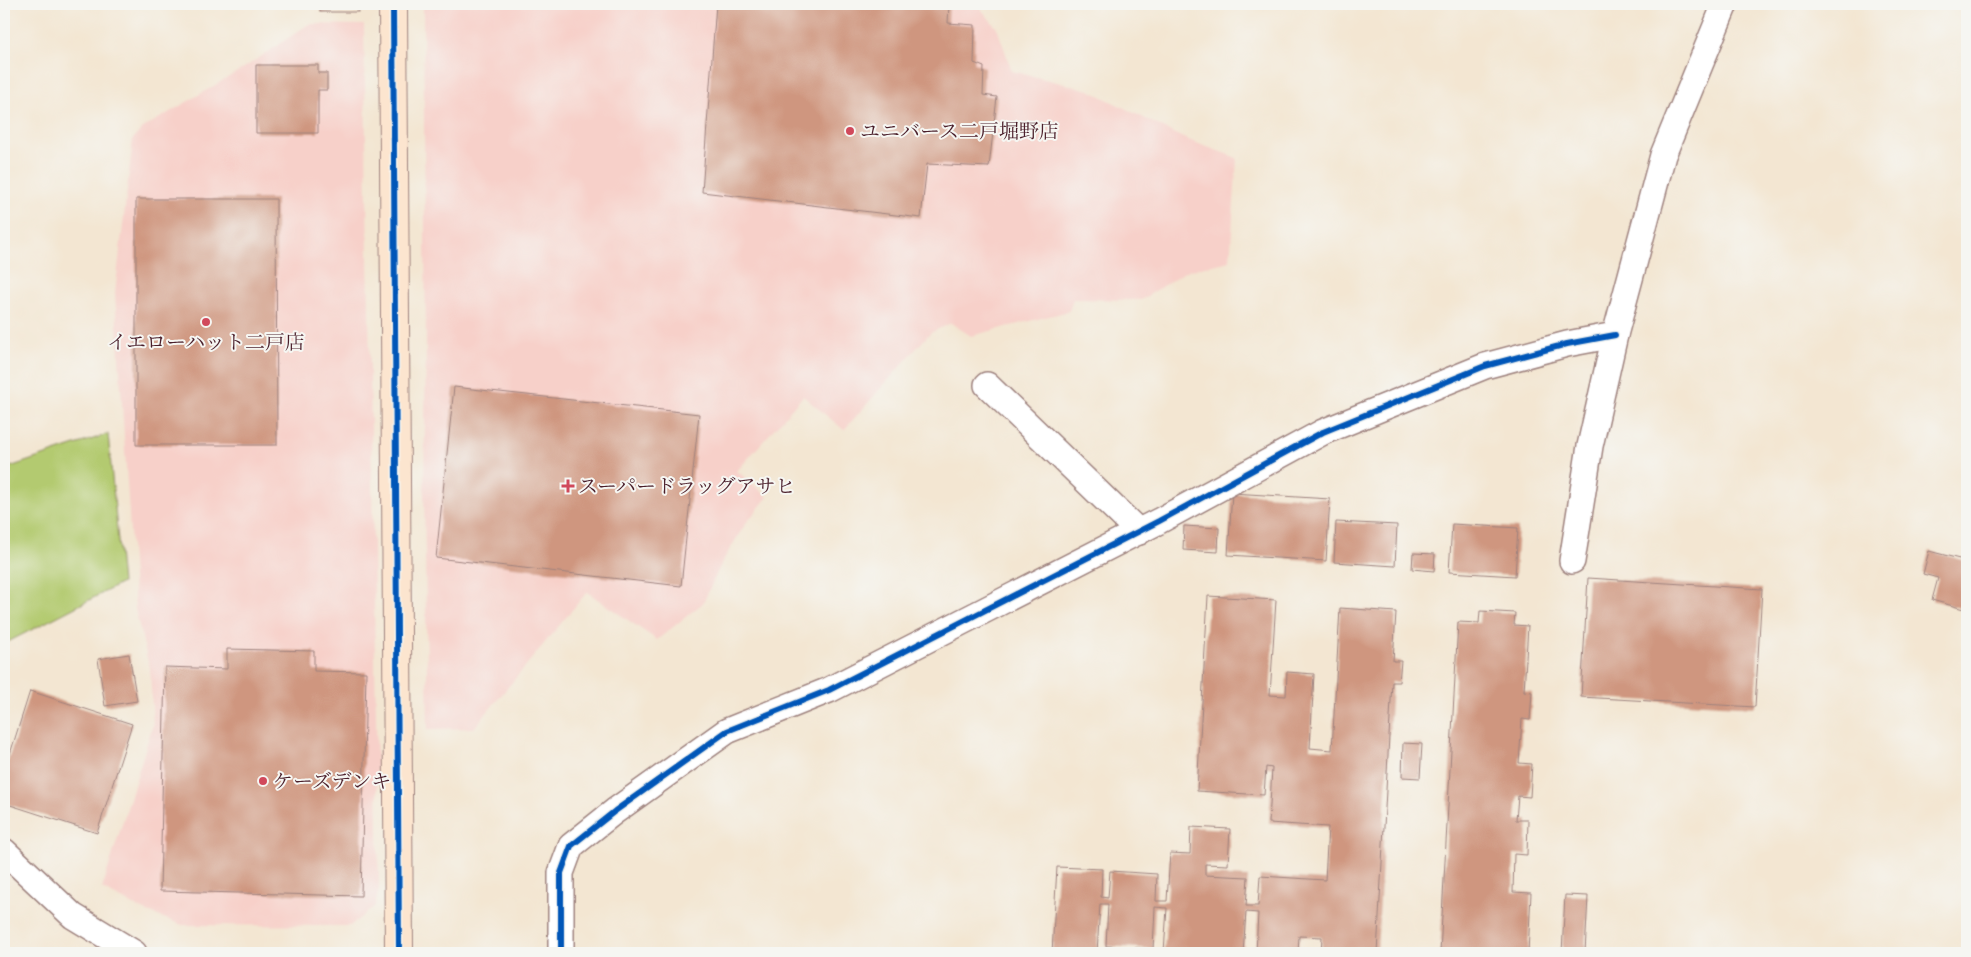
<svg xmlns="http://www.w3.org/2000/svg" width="1971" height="957" font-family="Vollkorn,'Noto Serif JP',serif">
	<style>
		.built { fill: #f7d0c9 }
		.green { fill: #b3ca6f; stroke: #7e744d }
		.building { fill: #cf967f }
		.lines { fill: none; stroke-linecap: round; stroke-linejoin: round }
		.street-casing { stroke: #9e827e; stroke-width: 28 }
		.secondary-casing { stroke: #9e827e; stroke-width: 30 }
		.street { stroke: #fff; stroke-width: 25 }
		.secondary { stroke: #fce5cf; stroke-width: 28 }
		.cycleway-casing { stroke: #f6f6f2; stroke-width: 9 }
		.cycleway { stroke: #0057b8; stroke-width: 6 }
		.poi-dot { fill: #d1495b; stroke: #f6f6f2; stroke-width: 2 }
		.labels { text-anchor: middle; stroke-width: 4; stroke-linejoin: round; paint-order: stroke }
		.poi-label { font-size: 20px; fill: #4a1f2b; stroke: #f6f6f2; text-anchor: start }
	</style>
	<rect width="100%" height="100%" fill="#f6f6f2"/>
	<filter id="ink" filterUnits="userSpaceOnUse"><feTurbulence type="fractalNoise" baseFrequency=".02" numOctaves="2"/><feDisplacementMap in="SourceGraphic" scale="10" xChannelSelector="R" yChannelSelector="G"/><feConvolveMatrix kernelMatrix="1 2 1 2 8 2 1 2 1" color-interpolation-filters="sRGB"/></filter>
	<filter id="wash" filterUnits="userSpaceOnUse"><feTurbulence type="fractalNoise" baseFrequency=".0096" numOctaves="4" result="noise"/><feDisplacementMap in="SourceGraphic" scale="20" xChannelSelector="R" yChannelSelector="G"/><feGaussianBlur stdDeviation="1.12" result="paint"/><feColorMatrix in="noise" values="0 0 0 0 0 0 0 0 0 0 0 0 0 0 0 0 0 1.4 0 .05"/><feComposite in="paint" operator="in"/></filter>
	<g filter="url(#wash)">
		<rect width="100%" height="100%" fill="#f3e6d2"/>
		<!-- built -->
		<g class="built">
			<path d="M 423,4 L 977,4 L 997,28 L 1012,71 L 1089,90 L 1183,138 L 1237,158 L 1230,261 L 1186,271 L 1141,300 L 1073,299 L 1069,311 L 971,336 L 951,323 L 930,333 L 844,430 L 803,396 L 737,471 L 768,497 L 746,523 L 722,562 L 703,603 L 657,640 L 587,592 L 474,728 L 428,729 L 424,495 L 426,345 Z"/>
			<path d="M 309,24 L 364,25 L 379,889 L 375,906 L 350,926 L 182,925 L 145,911 L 102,889 L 153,724 L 150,670 L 135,609 L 115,293 L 133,139 L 143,128 L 244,68 Z"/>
		</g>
		<!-- green -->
		<path class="green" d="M 108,434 L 122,583 L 4,644 L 4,469 Z"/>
		<g id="blocks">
			<!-- building -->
			<g class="building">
				<rect x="320" y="4" width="38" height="8"/>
				<path d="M 716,4 L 949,4 L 948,23 L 975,25 L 974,63 L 984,67 L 983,95 L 997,97 L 989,167 L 927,164 L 921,218 L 702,192 Z"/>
				<path d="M 256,65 L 318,65 L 318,73 L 327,73 L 327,90 L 318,90 L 318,133 L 256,133 Z"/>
				<path d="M 136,199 L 276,199 L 277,445 L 136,445 Z"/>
				<path d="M 454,387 L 699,414 L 681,586 L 436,558 Z"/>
				<path d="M 1232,493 L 1330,499 L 1326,561 L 1228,555 Z"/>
				<path d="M 1336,522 L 1397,525 L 1395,566 L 1334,562 Z"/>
				<path d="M 1452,524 L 1518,528 L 1515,576 L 1449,572 Z"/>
				<path d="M 1184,526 L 1219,528 L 1218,552 L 1183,550 Z"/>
				<path d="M 1929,551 L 1967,561 L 1967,610 L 1932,600 L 1938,578 L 1923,574 Z"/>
				<path d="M 1413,553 L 1435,554 L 1434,571 L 1412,569 Z"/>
				<path d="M 1588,578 L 1762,589 L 1755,707 L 1581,697 Z"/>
				<path d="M 1208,596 L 1276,600 L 1270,695 L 1286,696 L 1287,672 L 1314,674 L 1310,748 L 1332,750 L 1340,608 L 1396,612 L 1393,661 L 1401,661 L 1399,682 L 1392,682 L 1377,953 L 1321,953 L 1322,937 L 1299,936 L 1298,953 L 1256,953 L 1258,913 L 1246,912 L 1243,953 L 1164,952 L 1167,908 L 1155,907 L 1153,949 L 1106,946 L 1108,904 L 1100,904 L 1097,953 L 1052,953 L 1057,867 L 1102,869 L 1101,897 L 1108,898 L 1110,871 L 1157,874 L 1156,901 L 1167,901 L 1170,853 L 1190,854 L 1191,827 L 1230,829 L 1228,865 L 1205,864 L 1205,875 L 1248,877 L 1246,906 L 1258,906 L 1260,876 L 1325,880 L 1328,827 L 1269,823 L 1272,768 L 1266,767 L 1264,795 L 1197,791 Z"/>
				<path d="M 1480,611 L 1515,613 L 1514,625 L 1528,626 L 1524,691 L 1532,692 L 1530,720 L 1522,719 L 1519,763 L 1532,764 L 1530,797 L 1518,796 L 1516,820 L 1528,820 L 1527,855 L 1514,854 L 1513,892 L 1531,893 L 1528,953 L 1440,953 L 1458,622 L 1479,623 Z"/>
				<path d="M 227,649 L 314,651 L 314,671 L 366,672 L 361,896 L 160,891 L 165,667 L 227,669 Z"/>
				<path d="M 129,654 L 137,701 L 105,706 L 98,659 Z"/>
				<path d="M 30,691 L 132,724 L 97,833 L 4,803 L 4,773 Z"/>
				<path d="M 1403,743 L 1422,744 L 1420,778 L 1402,777 Z"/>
				<path d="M 1565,895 L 1588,896 L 1585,953 L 1562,953 Z"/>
			</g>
		</g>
	</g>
	<g filter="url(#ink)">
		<use href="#blocks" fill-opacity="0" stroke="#9e827e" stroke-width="1"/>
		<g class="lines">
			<!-- street casing -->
			<g class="street-casing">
				<g id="street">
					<path d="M 987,385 L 1139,532"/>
					<path d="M 1572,561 L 1590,446 L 1615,335 L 1663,155 L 1725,4"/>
					<path d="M 4,851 L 73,916 L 134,953"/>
					<path d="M 561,953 L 561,873 L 571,846 L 615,811 L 727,731 L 829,690 L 1159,521 L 1323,432 L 1485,366 L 1567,344 L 1615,335"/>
				</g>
			</g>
			<!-- secondary casing -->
			<g class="secondary-casing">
				<path id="secondary" d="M 393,4 L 399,953"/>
			</g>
			<!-- street -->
			<use href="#street" class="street"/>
			<!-- secondary -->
			<use href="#secondary" class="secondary"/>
			<!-- cycleway casing -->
			<g class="cycleway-casing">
				<g id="cycleway">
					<path d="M 393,4 L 399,953"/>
					<path d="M 561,953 L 561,873 L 571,846 L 615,811 L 727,731 L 829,690 L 1159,521 L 1323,432 L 1485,366 L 1567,344 L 1615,335"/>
				</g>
			</g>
			<!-- cycleway -->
			<use href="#cycleway" class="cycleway"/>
		</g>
	</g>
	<!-- markers -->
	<g class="poi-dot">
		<circle cx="850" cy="131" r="5"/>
		<circle cx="206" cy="322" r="5"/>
		<path d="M565.5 478.5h5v5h5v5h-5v5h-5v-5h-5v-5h5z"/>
		<circle cx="263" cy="781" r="5"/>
	</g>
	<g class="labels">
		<!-- poi labels -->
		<g class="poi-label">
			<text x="860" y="138">ユニバース二戸堀野店</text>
			<text x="206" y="349" text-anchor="middle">イエローハット二戸店</text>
			<text x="578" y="493">スーパードラッグアサヒ</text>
			<text x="273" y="788">ケーズデンキ</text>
		</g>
	</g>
	<!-- margin -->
	<rect width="1971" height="957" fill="none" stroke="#f6f6f2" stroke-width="20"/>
</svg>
